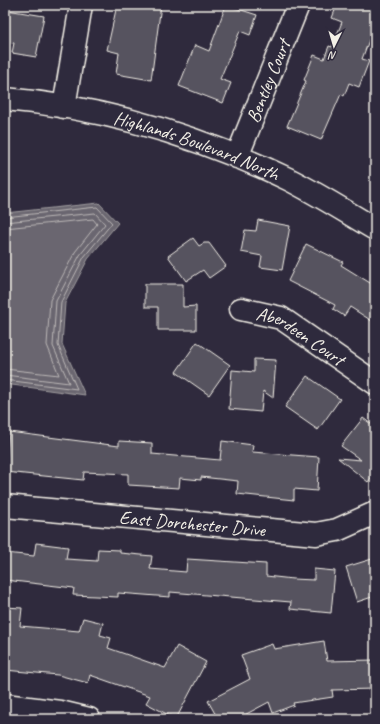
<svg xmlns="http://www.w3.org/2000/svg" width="380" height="724" font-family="Caveat,sans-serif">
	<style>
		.water { fill: #6a6670; stroke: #a19ea0 }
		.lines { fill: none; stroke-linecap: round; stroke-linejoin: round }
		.shore { stroke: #bdb9b8; stroke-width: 1 }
		.building { fill: #56525f; stroke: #f4f1e8 }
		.minor-casing { stroke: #f4f1e8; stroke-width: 25 }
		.minor { stroke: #2f2a3d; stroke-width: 22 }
		.labels { text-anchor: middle; stroke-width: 3; stroke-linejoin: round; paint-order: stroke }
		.street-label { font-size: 19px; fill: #f4f1e8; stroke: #2f2a3d }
	</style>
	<rect width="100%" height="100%" fill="#2f2a3d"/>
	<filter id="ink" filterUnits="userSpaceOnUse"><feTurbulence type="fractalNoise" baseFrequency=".025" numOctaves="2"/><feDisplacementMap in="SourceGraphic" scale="8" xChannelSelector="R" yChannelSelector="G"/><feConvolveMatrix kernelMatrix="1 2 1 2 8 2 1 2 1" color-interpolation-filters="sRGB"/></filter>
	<g filter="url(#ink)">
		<!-- water -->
		<path class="water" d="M 99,203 L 118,223 L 88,259 L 65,303 L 62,344 L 85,395 L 5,384 L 5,213 Z"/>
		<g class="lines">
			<!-- shore -->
			<g class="shore">
				<path d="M 5,217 L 97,207 L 112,223 L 84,257 L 61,302 L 58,345 L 77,389 L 5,380"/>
				<path d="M 5,222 L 95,213 L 105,224 L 80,255 L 56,301 L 53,346 L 69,383 L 5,375"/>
				<path d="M 5,228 L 93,219 L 97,224 L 75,252 L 50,300 L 47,345 L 59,375 L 5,369"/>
			</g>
		</g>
		<!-- building -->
		<g class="building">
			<path d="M 117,5 L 161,5 L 151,80 L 116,74 L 119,53 L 107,50 Z"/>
			<path d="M 226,5 L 257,15 L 250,35 L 240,31 L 220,79 L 231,83 L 223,103 L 179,86 L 195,45 L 209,51 Z"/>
			<path d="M 337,5 L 375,5 L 375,24 L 362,59 L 369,61 L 359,87 L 349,83 L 344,96 L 341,94 L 321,140 L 287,126 L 306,81 L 304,80 L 314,55 L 324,59 L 329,46 L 332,47 L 342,22 L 332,18 Z"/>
			<path d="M 7,10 L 44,16 L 36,57 L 12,53 L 14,43 L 5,42 Z"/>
			<path d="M 258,220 L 290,226 L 282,270 L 260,267 L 262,256 L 241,252 L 245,230 L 256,231 Z"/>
			<path d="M 193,238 L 199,246 L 204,243 L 209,243 L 226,266 L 209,278 L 203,270 L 186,281 L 168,256 Z"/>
			<path d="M 306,244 L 343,262 L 341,265 L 375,286 L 375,323 L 350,307 L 344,316 L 333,309 L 335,305 L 288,281 Z"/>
			<path d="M 145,284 L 183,284 L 183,307 L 196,306 L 196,330 L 158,330 L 158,307 L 145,307 Z"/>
			<path d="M 197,342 L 230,365 L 209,395 L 176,372 Z"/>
			<path d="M 254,359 L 276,360 L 273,398 L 263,391 L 261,412 L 229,409 L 232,370 L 254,372 Z"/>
			<path d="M 307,376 L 340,399 L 318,430 L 285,407 Z"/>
			<path d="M 363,418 L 375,427 L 375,473 L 368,482 L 338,458 L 361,460 L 341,446 Z"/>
			<path d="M 9,432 L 119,446 L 119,441 L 152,443 L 152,454 L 220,460 L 222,441 L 253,445 L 252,452 L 319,457 L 317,491 L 294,489 L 294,500 L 237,494 L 238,481 L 201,477 L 201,480 L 180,478 L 179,488 L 128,485 L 128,474 L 84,472 L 83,480 L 5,472 Z"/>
			<path d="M 36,543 L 68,547 L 66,559 L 97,561 L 98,549 L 120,550 L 120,553 L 152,556 L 150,569 L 186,572 L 187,559 L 266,564 L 266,576 L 293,579 L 314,580 L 314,569 L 335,571 L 331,613 L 290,609 L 291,602 L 170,592 L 170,597 L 118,593 L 118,597 L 73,595 L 74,588 L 5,580 L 5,553 L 34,556 Z"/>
			<path d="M 372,559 L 375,569 L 375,596 L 357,602 L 346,567 Z"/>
			<path d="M 5,607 L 22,608 L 20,626 L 79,631 L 83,618 L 103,623 L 100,635 L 111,638 L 108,648 L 165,668 L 177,646 L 206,662 L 176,719 L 146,703 L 150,696 L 90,675 L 88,683 L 58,675 L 5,670 Z"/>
			<path d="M 324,641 L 327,661 L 375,660 L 375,689 L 332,690 L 333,697 L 293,703 L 294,705 L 273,713 L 269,702 L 237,719 L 218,719 L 208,701 L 250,679 L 241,655 L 272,644 L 274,649 Z"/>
		</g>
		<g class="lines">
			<!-- minor casing -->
			<g class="minor-casing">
				<g id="minor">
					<path id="s1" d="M 5,99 C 102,107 200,137 288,179 C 318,194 346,212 375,229"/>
					<path d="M 64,107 L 81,5"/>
					<path id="s2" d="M 237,157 L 298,5"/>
					<path id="s3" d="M 241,309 L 281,318 L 375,383"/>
					<path id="s4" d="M 5,506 L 316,534 L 337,530 L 375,513"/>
					<path d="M 5,705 L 60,712 L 89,719"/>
				</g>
			</g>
			<!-- minor -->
			<use href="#minor" class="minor"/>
		</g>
	</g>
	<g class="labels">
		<!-- street labels -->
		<g class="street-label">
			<text dy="7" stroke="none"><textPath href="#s2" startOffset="82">Bentley Court</textPath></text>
			<text dy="7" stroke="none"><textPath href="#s1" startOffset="198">Highlands Boulevard North</textPath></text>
			<text dy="7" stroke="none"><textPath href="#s3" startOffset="66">Aberdeen Court</textPath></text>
			<text dy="7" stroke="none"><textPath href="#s4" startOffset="188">East Dorchester Drive</textPath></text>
		</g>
	</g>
	<!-- margin -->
	<rect width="380" height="724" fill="none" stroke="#2f2a3d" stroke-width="20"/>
	<rect x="10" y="10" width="360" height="704" fill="none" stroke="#f4f1e8" stroke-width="1.5" filter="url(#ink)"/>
	<!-- north arrow -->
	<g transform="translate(334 46) rotate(185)" stroke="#2f2a3d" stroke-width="3" paint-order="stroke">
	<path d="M0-3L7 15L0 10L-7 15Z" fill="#f4f1e8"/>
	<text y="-6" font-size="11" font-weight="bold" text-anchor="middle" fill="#f4f1e8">N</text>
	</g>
</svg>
